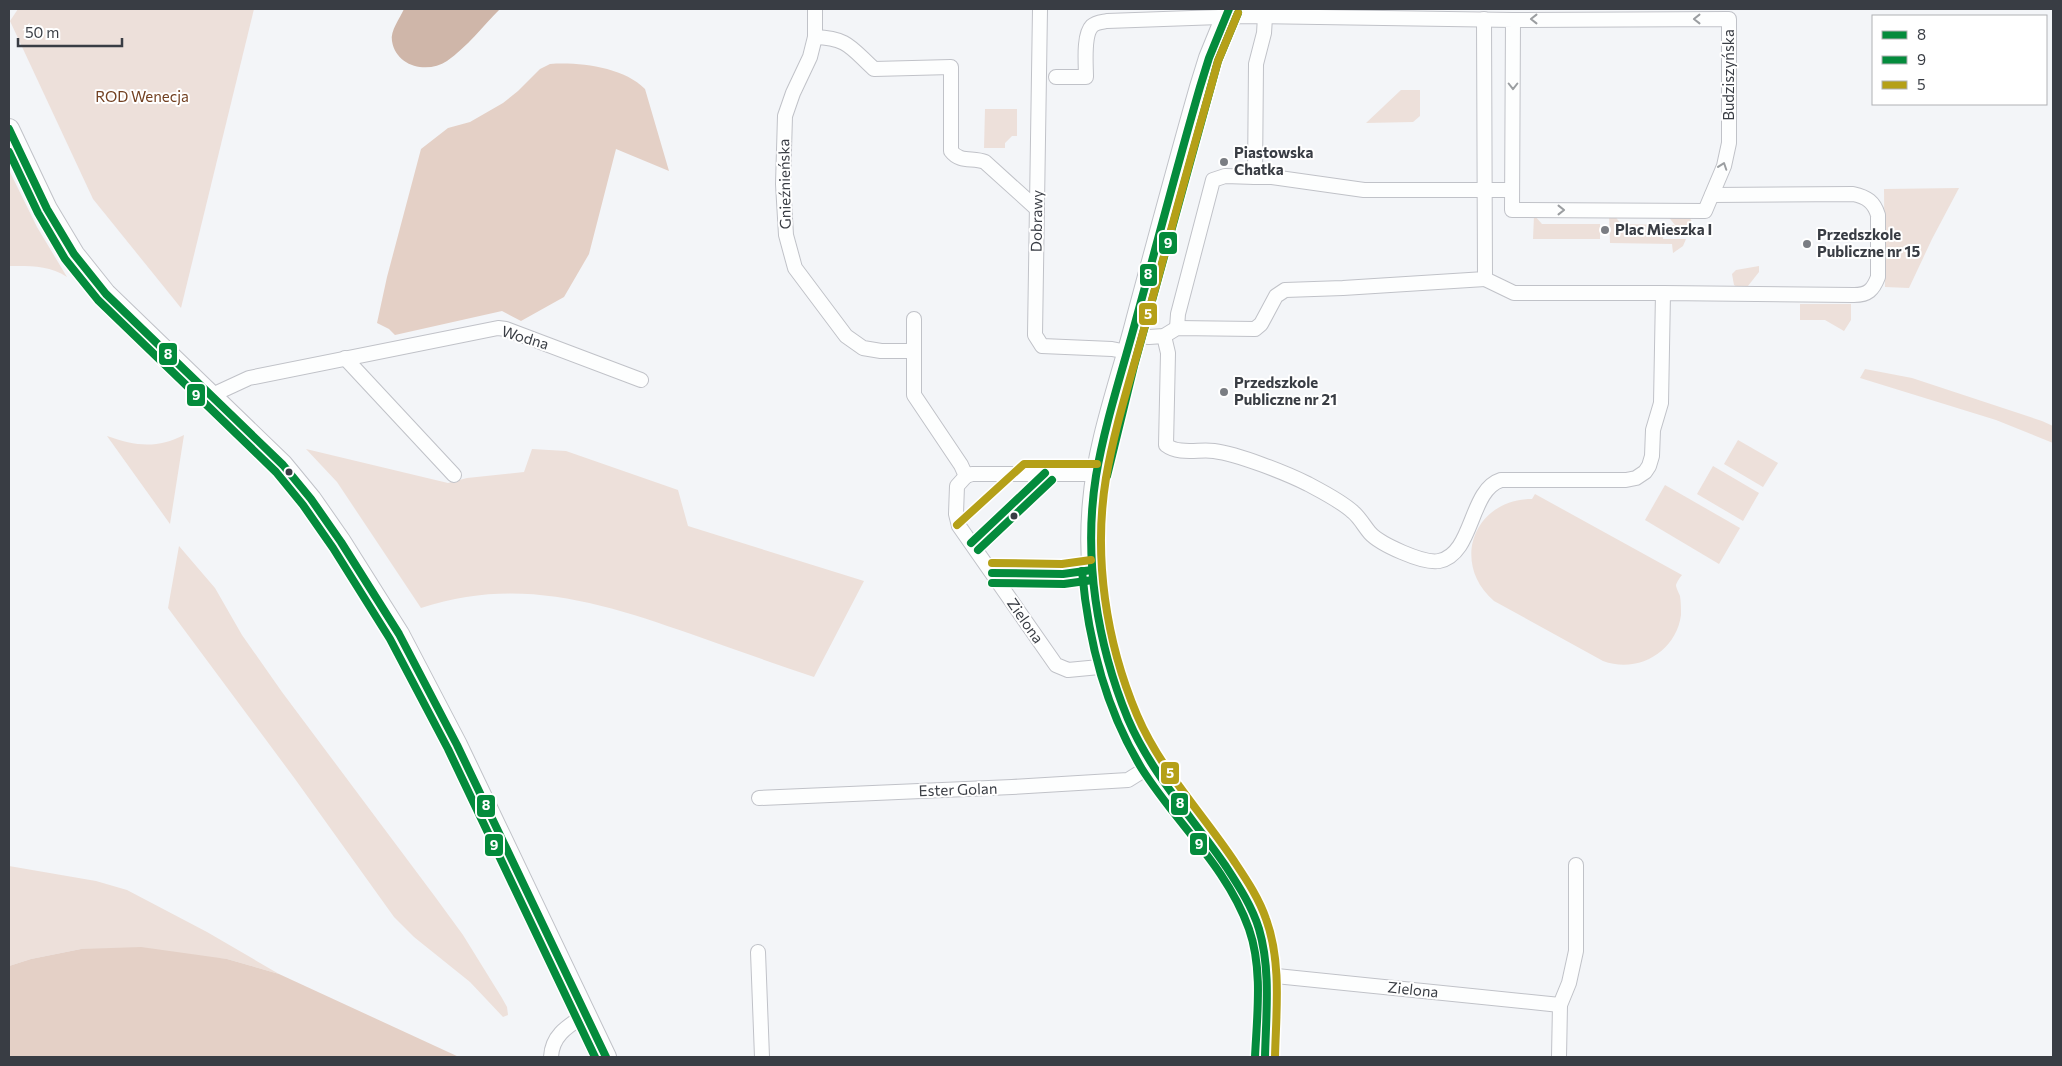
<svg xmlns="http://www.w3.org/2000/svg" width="2062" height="1066" font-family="Commissioner,sans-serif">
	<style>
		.green { fill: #ede0da }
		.forest { fill: #e4d0c6 }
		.water { fill: #cfb6a9 }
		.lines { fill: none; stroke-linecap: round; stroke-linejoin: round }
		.street-casing { stroke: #c0c2c8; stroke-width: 16 }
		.secondary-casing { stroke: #c0c2c8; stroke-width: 22 }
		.street { stroke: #fdfefe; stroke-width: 14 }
		.secondary { stroke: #fdfefe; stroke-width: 20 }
		.bus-1-casing { stroke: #fff; stroke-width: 11 }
		.bus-2-casing { stroke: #fff; stroke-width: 11 }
		.bus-3-casing { stroke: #fff; stroke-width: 11 }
		.bus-1 { stroke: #048b3c; stroke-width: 8 }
		.bus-2 { stroke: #048b3c; stroke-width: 8 }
		.bus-3 { stroke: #b5a018; stroke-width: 8 }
		.oneway { stroke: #9b9ea1 }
		.poi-dot { fill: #7a7d83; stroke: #fff; stroke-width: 2 }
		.bus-dot { fill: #393d44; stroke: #fff; stroke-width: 2 }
		.labels { text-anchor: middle; stroke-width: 4; stroke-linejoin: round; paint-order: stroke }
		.street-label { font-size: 15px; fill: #393d44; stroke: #fff }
		.park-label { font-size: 15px; fill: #724021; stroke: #fff }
		.poi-label { font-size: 15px; font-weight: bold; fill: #393d44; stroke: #fff; text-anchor: start }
		.line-badge { stroke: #fff; stroke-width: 2 }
		.badge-label { font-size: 14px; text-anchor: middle; font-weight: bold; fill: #fff }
	</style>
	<rect width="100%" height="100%" fill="#f3f5f8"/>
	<!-- green -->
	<g class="green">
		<path d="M 18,9 L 254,9 L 181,308 L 93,199 L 10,21 Z"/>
		<path d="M 1401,90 L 1420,90 L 1420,116 L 1413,122 L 1366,123 Z"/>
		<path d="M 985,109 L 1017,109 L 1017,136 L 1012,136 L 1005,143 L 1005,148 L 984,148 Z"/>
		<path d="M 9,170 L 37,227 L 67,277 C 49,265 30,266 9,266 Z"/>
		<path d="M 1959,188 L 1932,239 L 1909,288 L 1885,287 L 1884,189 Z"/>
		<path d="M 1534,215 L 1542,224 L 1600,224 L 1600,239 L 1533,239 Z"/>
		<path d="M 1609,215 L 1614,215 L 1621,224 L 1675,225 L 1667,215 L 1689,216 L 1692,222 L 1689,229 L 1663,227 L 1663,239 L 1686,239 L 1683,246 L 1673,253 L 1672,244 L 1610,243 Z"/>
		<path d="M 1759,266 L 1759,272 L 1744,291 L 1734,285 L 1732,274 L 1736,270 Z"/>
		<path d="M 1800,304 L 1851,304 L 1851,320 L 1844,331 L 1825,320 L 1800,320 Z"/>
		<path d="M 1865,369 L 1912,378 L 2042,421 L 2053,426 L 2053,443 L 1996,420 L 1860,378 Z"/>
		<path d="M 184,435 L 170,524 L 107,436 C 135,446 157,449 184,435 Z"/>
		<path d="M 1738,440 L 1778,463 L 1763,487 L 1724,464 Z"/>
		<path d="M 306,449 L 448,483 L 467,478 L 524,472 L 532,449 L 566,451 L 678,490 L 688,526 L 864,581 L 814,677 C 773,663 732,649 691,634 C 600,602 517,576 421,608 L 337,482 Z"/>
		<path d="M 1713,466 L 1759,493 L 1743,521 L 1697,494 Z"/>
		<path d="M 1665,485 L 1740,528 L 1719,564 L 1645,520 Z"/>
		<path d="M 1535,494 L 1682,575 C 1680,577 1677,582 1676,585 C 1676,588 1679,593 1680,596 C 1681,602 1681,609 1681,615 C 1676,652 1638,674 1603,661 L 1494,601 C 1450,563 1474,499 1532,499 Z"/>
		<path d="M 179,546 L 215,588 L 242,635 L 282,692 L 436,898 L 463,935 L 502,998 L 507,1007 L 508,1015 L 503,1017 L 470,982 L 414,937 L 394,917 L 295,779 L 168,608 Z"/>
		<path d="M 9,866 L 96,881 L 127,890 L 207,932 L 279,974 L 227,959 L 81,949 L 31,959 L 9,966 Z"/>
	</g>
	<!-- forest -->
	<g class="forest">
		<path d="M 550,64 C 580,62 623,67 645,89 L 669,171 L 616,149 L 589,254 L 564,297 L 521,321 L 502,311 L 395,335 L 389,329 L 377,323 L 387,277 L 421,149 L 448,128 L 470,122 L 503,103 L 518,91 L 540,69 Z"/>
		<path d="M 141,947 L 227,959 L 279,974 L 459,1057 L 9,1057 L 9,966 L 31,959 L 81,949 Z"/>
	</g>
	<!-- water -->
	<path class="water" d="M 404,9 L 500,9 C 483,26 467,47 447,61 C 428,74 396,67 392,41 C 390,31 400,18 404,9 Z"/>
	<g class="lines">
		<!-- street casing -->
		<g class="street-casing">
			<g id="street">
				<path d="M 815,9 L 815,37 L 810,57 L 793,93 L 785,116 L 783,184 L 786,235 L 795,268 L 846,336 L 863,348 L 881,351 L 913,351"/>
				<path d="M 1040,9 L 1035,335 L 1042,346 L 1112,349 L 1127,352"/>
				<path d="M 815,37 C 848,38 851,48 874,69 L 951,67 L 951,151 C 960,163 973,157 985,162 L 1037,209"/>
				<path d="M 1056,77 L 1086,77 C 1086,65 1083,35 1092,26 C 1096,22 1102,22 1107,21 L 1248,16 L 1513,20 L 1729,19 L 1729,143 L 1724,166 L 1705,211 L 1512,210 L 1513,20"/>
				<path d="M 1255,177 L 1272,177 L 1364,190 L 1512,190"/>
				<path d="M 1485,279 L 1514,293 L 1663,293"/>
				<path d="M 914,319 L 914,395 L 961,465 L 966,476 L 972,474 L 1097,474"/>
				<path d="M 1177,328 L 1178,314 L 1213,180 L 1225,176 L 1255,177 L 1256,64 L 1264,33 L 1265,17"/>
				<path d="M 1133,336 L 1149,337 L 1164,336 L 1177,328 L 1255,329 L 1261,324 L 1276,296 L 1285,290 L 1343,288 L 1485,279 L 1484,19"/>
				<path d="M 1164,336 L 1168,353 L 1166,445 C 1179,455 1199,449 1214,451 C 1238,454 1286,473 1308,484 C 1323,492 1341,501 1353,512 C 1360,518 1364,526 1370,533 C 1380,544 1423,564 1439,561 C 1474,554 1469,490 1501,480 L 1626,480 L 1636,478 L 1645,472 L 1649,466 L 1652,456 L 1653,430 L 1661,403 L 1663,293 L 1854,295 C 1868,295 1873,290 1878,277 L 1878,215 C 1874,202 1867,197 1853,194 L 1712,195"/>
				<path d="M 345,358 L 454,475"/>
				<path d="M 210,396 L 249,378 L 498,328 L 506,329 L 641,380"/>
				<path d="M 966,476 L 957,486 L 956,514 L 959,526 L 1056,665 L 1068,670 L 1110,666"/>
				<path d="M 759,798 L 1012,787 L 1128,780 L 1152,765"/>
				<path d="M 758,952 L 762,1057"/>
				<path d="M 1266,975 L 1560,1005"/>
				<path d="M 551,1057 C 552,1035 568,1026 585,1015"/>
				<path d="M 1559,1057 L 1560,1005 L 1569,983 L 1576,951 L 1576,865"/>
			</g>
		</g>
		<!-- secondary casing -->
		<g class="secondary-casing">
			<g id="secondary">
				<path d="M 1229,9 L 1209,58 L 1200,87 C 1178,164 1157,243 1136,321 C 1121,380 1098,441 1093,502 C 1086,576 1101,651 1128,719 C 1152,777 1198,822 1231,874 C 1241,890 1254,910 1259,929 C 1271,970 1266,1015 1265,1057"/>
				<path d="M 9,129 L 47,209 L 74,254 L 106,294 L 283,465 L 311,499 L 341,542 L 399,634 L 457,745 L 606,1057"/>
			</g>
		</g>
		<!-- street -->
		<use href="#street" class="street"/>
		<!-- secondary -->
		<use href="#secondary" class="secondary"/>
		<!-- bus-1 casing -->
		<g class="bus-1-casing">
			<g id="bus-1">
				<path d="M 1229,9 L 1209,58 L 1200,87 C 1178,163 1158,240 1137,316 C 1123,369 1105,422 1096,476 C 1083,557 1097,644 1128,719 C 1151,773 1192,817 1225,865 C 1238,885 1252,906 1259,929 C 1271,970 1266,1014 1265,1057"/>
				<path d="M 9,129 L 47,209 L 74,254 L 106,294 L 283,465 L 311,499 L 341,542 L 399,634 L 457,745 L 606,1057"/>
				<path d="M 971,543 L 1045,473"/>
				<path d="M 992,573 L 1063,574 L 1092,570"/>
			</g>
		</g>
		<!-- bus-2 casing -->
		<g class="bus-2-casing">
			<g id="bus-2">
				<path d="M 9,152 L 38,213 L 65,259 L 98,300 L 276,472 L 303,505 L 333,548 L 390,639 L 448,749 L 595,1057"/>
				<path d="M 1107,476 L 1134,366 L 1210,90 L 1218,61 L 1238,13"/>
				<path d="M 978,550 L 1052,480"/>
				<path d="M 1082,571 C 1088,639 1106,710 1142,769 C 1176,823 1227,867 1249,929 C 1263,969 1257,1015 1255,1057"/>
				<path d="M 992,583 L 1064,584 L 1093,580"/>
			</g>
		</g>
		<!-- bus-3 casing -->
		<g class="bus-3-casing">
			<g id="bus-3">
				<path d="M 1238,13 L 1218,61 L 1210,90 C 1188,166 1168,242 1147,318 C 1133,371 1115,424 1106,478 C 1093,557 1106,642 1137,715 C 1160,769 1202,813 1234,861 C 1246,879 1259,898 1266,919 C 1282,963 1276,1012 1275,1057"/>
				<path d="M 957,525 L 1024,464 L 1097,464"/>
				<path d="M 992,563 L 1062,564 L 1091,560"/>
			</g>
		</g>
		<!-- bus-1 -->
		<use href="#bus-1" class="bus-1"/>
		<!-- bus-2 -->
		<use href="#bus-2" class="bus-2"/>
		<!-- bus-3 -->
		<use href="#bus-3" class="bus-3"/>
	</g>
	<!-- one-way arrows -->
	<defs><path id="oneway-chevron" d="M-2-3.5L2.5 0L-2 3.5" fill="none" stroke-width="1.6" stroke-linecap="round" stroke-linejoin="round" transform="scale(1.25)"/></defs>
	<g class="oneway">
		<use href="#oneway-chevron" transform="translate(1534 19) rotate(180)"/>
		<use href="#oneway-chevron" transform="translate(1697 19) rotate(-180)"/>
		<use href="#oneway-chevron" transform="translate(1513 86) rotate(90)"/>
		<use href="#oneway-chevron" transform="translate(1723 166) rotate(-71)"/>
		<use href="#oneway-chevron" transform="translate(1561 210)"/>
	</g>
	<!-- markers -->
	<g class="poi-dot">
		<circle cx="1224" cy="162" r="5"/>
		<circle cx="1605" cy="230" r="5"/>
		<circle cx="1807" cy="244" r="5"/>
		<circle cx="1224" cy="392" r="5"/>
	</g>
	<g class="bus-dot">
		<circle cx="289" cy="472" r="4.5"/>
		<circle cx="1014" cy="516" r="4.5"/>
	</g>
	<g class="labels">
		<!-- street labels -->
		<g class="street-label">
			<text transform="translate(1729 75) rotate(-90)" y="5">Budziszyńska</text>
			<text transform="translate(785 184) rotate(-91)" y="5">Gnieźnieńska</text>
			<text transform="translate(1037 221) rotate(-89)" y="5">Dobrawy</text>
			<text transform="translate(525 338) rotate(17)" y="5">Wodna</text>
			<text transform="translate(1025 621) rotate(55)" y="5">Zielona</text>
			<text transform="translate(958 790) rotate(-2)" y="5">Ester Golan</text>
			<text transform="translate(1413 990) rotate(6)" y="5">Zielona</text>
		</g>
		<!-- park labels -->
		<g class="park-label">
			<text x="142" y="102">ROD Wenecja</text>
		</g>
		<!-- poi labels -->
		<g class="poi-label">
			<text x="1234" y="158">Piastowska<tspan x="1234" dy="17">Chatka</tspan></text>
			<text x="1615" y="235">Plac Mieszka I</text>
			<text x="1817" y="240">Przedszkole<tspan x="1817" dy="17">Publiczne nr 15</tspan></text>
			<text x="1234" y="388">Przedszkole<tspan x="1234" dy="17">Publiczne nr 21</tspan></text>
		</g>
	</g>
	<g class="line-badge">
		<rect x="1158" y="231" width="20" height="24" rx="5" fill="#048b3c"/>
		<rect x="1139" y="263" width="19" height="24" rx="5" fill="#048b3c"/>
		<rect x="1138" y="302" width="20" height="24" rx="5" fill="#b5a018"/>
		<rect x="158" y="342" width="20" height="24" rx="5" fill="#048b3c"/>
		<rect x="186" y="383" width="20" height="24" rx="5" fill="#048b3c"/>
		<rect x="1160" y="761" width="20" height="24" rx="5" fill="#b5a018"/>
		<rect x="1170" y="792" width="19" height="24" rx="5" fill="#048b3c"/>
		<rect x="476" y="794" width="20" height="24" rx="5" fill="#048b3c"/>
		<rect x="1189" y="832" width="19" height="24" rx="5" fill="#048b3c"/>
		<rect x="484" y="833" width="20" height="24" rx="5" fill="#048b3c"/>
	</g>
	<g class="badge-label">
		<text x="1168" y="248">9</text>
		<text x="1148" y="279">8</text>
		<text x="1148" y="319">5</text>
		<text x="168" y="359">8</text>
		<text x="196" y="400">9</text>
		<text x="1170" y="778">5</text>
		<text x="1180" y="808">8</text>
		<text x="486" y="810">8</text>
		<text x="1199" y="849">9</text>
		<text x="494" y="850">9</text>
	</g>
	<!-- border -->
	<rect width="2062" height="1066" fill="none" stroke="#393d44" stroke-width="20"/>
	<!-- legend -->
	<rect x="1872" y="15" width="175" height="90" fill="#ffffff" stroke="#b0b1b4"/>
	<rect x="1882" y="31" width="25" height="8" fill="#048b3c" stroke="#b0b1b4"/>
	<text x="1917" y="40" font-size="15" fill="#393d44">8</text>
	<rect x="1882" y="56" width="25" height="8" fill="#048b3c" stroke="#b0b1b4"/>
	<text x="1917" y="65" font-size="15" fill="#393d44">9</text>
	<rect x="1882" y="81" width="25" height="8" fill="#b5a018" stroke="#b0b1b4"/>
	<text x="1917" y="90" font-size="15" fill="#393d44">5</text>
	<!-- scale -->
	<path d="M18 38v8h104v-8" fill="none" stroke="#393d44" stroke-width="2.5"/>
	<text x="25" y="38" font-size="15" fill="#393d44" stroke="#ffffff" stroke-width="4" paint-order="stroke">50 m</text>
</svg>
